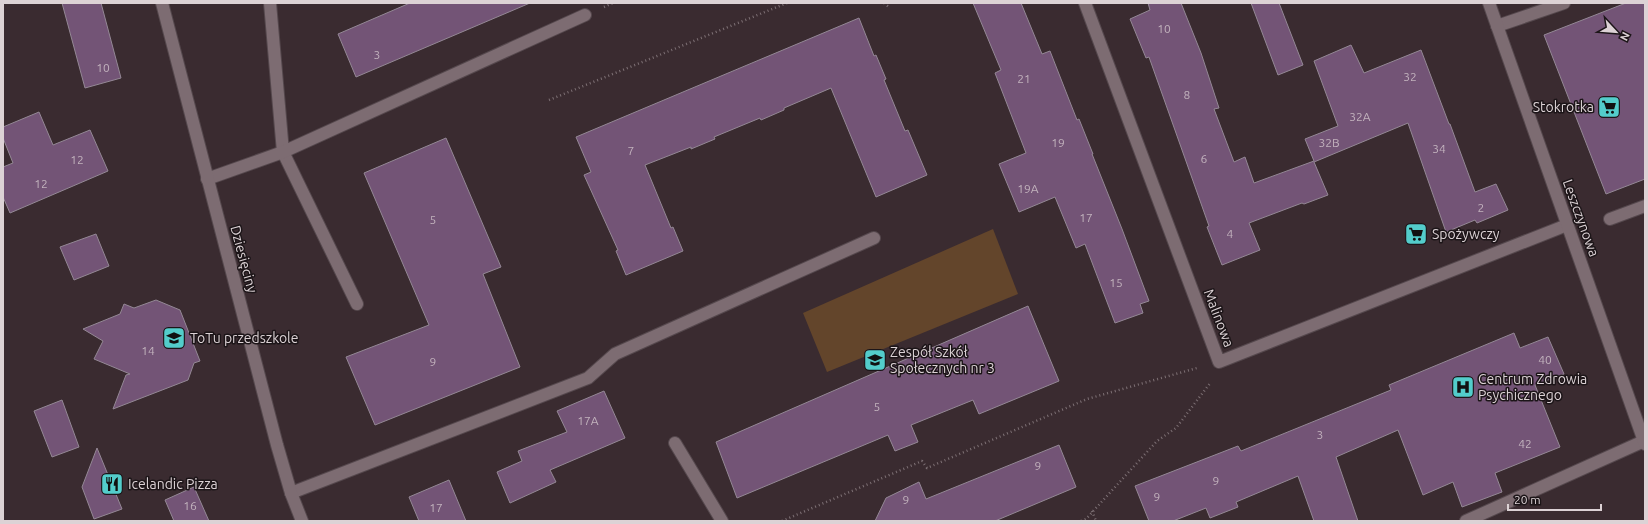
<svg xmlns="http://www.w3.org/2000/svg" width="1648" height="524" font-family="Ubuntu,sans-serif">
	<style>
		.green { fill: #63452b }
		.building { fill: #735476; stroke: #948895 }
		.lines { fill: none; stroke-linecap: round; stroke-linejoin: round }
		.lane-casing { stroke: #55484d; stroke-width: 14 }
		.street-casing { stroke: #55484d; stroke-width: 14 }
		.secondary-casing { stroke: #55484d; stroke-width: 14 }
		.path { stroke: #7e7175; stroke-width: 2.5; stroke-dasharray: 1 3; stroke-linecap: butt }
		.lane { stroke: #7d6c72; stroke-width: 12 }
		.street { stroke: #7d6c72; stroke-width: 12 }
		.secondary { stroke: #7d6c72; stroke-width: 12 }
		.labels { text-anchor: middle; stroke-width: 3; stroke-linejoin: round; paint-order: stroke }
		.number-label { font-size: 12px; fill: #c2b2bd }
		.poi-label { font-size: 14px; fill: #dcd2d5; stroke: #1c1518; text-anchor: start }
		.street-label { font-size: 14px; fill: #dcd2d5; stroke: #1c1518 }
	</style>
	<rect width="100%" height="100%" fill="#3a2b30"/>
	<!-- green -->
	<path class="green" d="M 993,229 L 1018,294 L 827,372 L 803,313 Z"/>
	<!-- building -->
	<g class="building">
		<path d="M 62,3 L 101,3 L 121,78 L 85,88 Z"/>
		<path d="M 410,3 L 530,3 L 356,77 L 338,34 Z"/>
		<path d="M 973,3 L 1021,3 L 1042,54 L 1050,51 L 1077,120 L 1079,119 L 1093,154 L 1092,154 L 1122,229 L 1149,301 L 1140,304 L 1143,313 L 1115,323 L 1085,244 L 1076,248 L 1055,197 L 1019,212 L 999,164 L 1026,153 L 995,73 L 1001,70 Z"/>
		<path d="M 1148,3 L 1181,3 L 1201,53 L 1219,108 L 1214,109 L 1234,162 L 1245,157 L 1254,183 L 1314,161 L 1305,139 L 1338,126 L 1314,61 L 1351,45 L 1364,73 L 1421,50 L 1449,124 L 1450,124 L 1475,192 L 1496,184 L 1508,210 L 1477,223 L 1475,220 L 1446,232 L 1408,123 L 1314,162 L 1328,195 L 1304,204 L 1302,203 L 1249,223 L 1260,250 L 1222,265 L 1207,227 L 1209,226 L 1149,57 L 1146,58 L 1130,19 L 1150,10 Z"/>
		<path d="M 1251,3 L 1279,3 L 1303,65 L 1278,75 Z"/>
		<path d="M 1626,3 L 1645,3 L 1645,179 L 1606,194 L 1544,35 Z"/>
		<path d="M 859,18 L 874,56 L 876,55 L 886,79 L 884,80 L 905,131 L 908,130 L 927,175 L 876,197 L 831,88 L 784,108 L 784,110 L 761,120 L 760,118 L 714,137 L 715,139 L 691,149 L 691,147 L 645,165 L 671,228 L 673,227 L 683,251 L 626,275 L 616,251 L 618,250 L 584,175 L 591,172 L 576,137 Z"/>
		<path d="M 39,112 L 53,145 L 90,130 L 108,171 L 10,213 L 3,197 L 3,167 L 13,163 L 3,138 L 3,127 Z"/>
		<path d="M 446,138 L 501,267 L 483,274 L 520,367 L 375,425 L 346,357 L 429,325 L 364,173 Z"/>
		<path d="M 96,234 L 109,266 L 74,280 L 60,247 Z"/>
		<path d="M 156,300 L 180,310 L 200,361 L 194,363 L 188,380 L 113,409 L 126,375 L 130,374 L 94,359 L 103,341 L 83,329 L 120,314 L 124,304 L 134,308 Z"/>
		<path d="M 1028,306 L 1059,381 L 979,414 L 973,400 L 911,425 L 918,442 L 895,451 L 888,435 L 737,498 L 716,442 Z"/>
		<path d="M 1514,333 L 1520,348 L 1548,337 L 1564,374 L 1535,385 L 1560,447 L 1495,473 L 1502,492 L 1462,507 L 1453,482 L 1423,495 L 1398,430 L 1336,457 L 1358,521 L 1314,521 L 1298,476 L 1236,502 L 1238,507 L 1210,518 L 1206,508 L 1173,521 L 1149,521 L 1135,486 L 1238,446 L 1241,451 L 1391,390 L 1389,385 Z"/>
		<path d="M 604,391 L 625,438 L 550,470 L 556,482 L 510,503 L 497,472 L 522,461 L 518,451 L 567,432 L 557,411 Z"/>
		<path d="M 62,400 L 79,447 L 52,457 L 34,411 Z"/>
		<path d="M 1059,445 L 1076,487 L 995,521 L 875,521 L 886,498 L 919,482 L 926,499 Z"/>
		<path d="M 97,448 L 122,509 L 94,519 L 82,487 Z"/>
		<path d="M 449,480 L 466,521 L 419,521 L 409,497 Z"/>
		<path d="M 194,487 L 209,521 L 174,521 L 165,500 Z"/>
	</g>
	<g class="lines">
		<!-- lane casing -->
		<g class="lane-casing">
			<g id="lane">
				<path d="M 270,3 L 283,152 L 357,304"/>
				<path d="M 1497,26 L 1564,3"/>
				<path d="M 207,179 L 283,152 L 585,15"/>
				<path d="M 1610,219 L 1645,206"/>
				<path d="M 291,493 L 588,378 L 615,354 L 874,238"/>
				<path d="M 1466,521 L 1644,441"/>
			</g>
		</g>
		<!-- street casing -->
		<g class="street-casing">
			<g id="street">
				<path d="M 1085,3 L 1219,362 L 1567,225"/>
				<path d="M 1489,3 L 1645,444"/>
				<path d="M 675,443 L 722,521"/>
			</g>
		</g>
		<!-- secondary casing -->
		<g class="secondary-casing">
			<path id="secondary" d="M 162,3 L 277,445 L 291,493 L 302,521"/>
		</g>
		<!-- path -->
		<g class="path">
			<path d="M 884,3 L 890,8"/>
			<path d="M 604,7 L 613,3"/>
			<path d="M 549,100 L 787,3"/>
			<path d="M 1092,511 L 1096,521"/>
			<path d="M 782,521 L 922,461 L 927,468 L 1087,399 L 1197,368"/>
			<path d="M 1081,521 L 1086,519 L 1157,441 L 1176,428 L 1211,382"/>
		</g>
		<!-- lane -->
		<use href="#lane" class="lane"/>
		<!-- street -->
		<use href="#street" class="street"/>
		<!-- secondary -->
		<use href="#secondary" class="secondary"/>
	</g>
	<!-- icons -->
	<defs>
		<g id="supermarket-square" transform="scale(1.15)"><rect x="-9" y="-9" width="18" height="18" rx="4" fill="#53cdcb" stroke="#1c1518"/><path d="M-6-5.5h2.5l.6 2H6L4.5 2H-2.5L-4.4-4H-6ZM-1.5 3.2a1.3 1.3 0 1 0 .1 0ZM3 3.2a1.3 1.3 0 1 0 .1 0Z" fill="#111"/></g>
		<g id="school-square" transform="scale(1.15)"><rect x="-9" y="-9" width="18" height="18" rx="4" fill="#53cdcb" stroke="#1c1518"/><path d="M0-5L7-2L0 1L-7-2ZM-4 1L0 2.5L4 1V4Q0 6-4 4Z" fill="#111"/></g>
		<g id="hospital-square" transform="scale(1.15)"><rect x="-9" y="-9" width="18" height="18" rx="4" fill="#53cdcb" stroke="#1c1518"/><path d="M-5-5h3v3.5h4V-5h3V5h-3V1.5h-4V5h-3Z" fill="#111"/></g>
		<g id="restaurant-square" transform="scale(1.15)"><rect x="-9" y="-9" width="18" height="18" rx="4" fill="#53cdcb" stroke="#1c1518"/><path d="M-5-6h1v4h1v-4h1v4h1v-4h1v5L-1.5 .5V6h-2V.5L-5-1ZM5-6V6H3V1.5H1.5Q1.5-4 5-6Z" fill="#111"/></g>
	</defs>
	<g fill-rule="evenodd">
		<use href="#supermarket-square" x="1609" y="107"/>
		<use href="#supermarket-square" x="1416" y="234"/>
		<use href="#school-square" x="174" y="338"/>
		<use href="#school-square" x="875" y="360"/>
		<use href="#hospital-square" x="1463" y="387"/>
		<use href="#restaurant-square" x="112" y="484"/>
	</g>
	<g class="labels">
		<!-- number labels -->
		<g class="number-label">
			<text x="1164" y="33">10</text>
			<text x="377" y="59">3</text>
			<text x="103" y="72">10</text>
			<text x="1410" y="81">32</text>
			<text x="1024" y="83">21</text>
			<text x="1187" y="99">8</text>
			<text x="1360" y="121">32A</text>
			<text x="1058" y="147">19</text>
			<text x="1329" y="147">32B</text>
			<text x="1439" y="153">34</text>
			<text x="631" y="155">7</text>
			<text x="1204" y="163">6</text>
			<text x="77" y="164">12</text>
			<text x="41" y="188">12</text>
			<text x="1028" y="193">19A</text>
			<text x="1481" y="212">2</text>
			<text x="1086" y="222">17</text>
			<text x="433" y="224">5</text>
			<text x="1230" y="238">4</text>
			<text x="1116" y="287">15</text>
			<text x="148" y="355">14</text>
			<text x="1545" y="364">40</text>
			<text x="433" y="366">9</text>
			<text x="877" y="411">5</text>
			<text x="588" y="425">17A</text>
			<text x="1320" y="439">3</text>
			<text x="1525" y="448">42</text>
			<text x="1038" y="470">9</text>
			<text x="1216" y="485">9</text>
			<text x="1157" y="501">9</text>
			<text x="906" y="504">9</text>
			<text x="190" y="510">16</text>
			<text x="436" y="512">17</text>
		</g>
		<!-- poi labels -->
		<g class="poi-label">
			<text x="1594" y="112" text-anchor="end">Stokrotka</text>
			<text x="1432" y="239">Spożywczy</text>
			<text x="190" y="343">ToTu przedszkole</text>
			<text x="890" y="357">Zespół Szkół<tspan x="890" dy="16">Społecznych nr 3</tspan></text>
			<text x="1478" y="384">Centrum Zdrowia<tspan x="1478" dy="16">Psychicznego</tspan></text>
			<text x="128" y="489">Icelandic Pizza</text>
		</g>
		<!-- street labels -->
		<g class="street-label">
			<text transform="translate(1581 218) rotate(70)" y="5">Leszczynowa</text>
			<text transform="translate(244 259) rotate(75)" y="5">Dziesięciny</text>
			<text transform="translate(1219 318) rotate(69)" y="5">Malinowa</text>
		</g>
	</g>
	<!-- border -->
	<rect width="1648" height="524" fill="none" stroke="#dcd2d5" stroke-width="8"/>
	<!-- north arrow -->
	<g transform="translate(1616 32) rotate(116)" stroke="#1c1518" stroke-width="3" paint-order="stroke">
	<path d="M0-3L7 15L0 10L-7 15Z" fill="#dcd2d5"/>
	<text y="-6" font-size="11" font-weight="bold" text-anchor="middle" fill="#dcd2d5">N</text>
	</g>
	<!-- scale -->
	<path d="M1508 504v6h93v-6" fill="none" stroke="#dcd2d5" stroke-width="2"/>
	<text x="1514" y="504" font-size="12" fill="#dcd2d5" stroke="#1c1518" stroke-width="3" paint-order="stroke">20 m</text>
</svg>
